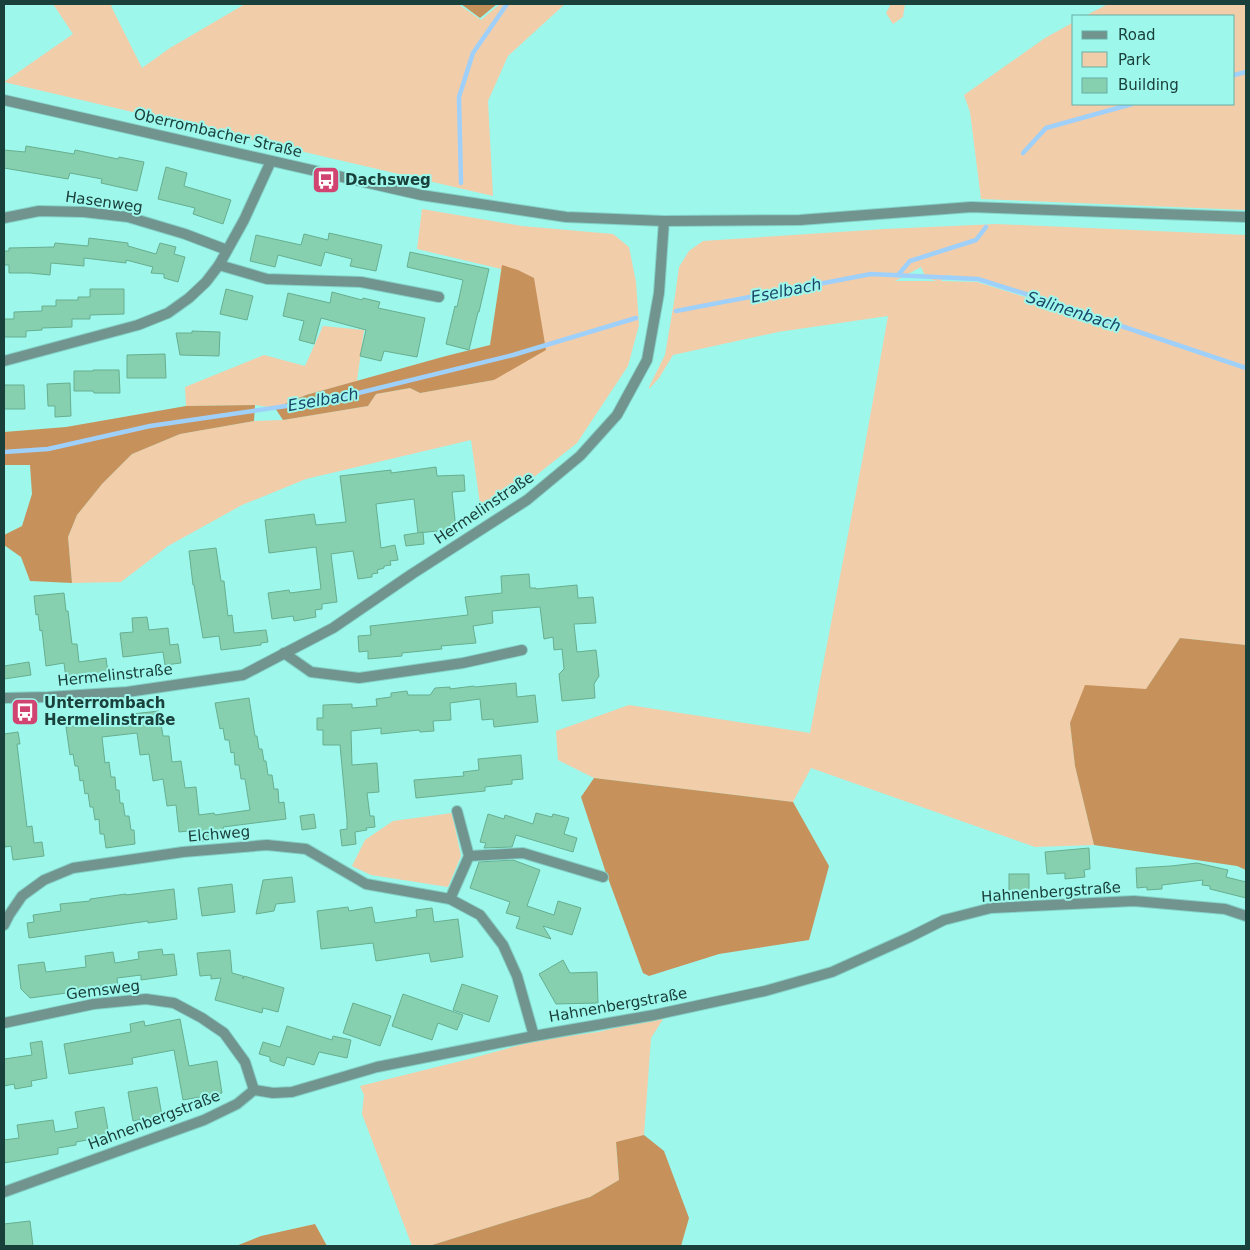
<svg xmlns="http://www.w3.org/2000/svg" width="1250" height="1250" font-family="'DejaVu Sans',sans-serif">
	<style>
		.green { fill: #f2cdaa; fill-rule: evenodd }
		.forest { fill: #c7915b }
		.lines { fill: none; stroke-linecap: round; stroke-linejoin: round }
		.stream { stroke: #9fd0f9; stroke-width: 4.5 }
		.building { fill: #86d0b0; stroke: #66af90 }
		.minor-casing { stroke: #84d2c8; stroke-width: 12 }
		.tertiary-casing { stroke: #84d2c8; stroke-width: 12 }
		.minor { stroke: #71948f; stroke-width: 10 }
		.tertiary { stroke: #71948f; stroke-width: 10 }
		.labels { text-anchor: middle; stroke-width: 4; stroke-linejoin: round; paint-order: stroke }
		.street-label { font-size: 15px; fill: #1a403b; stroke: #9ef7eb }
		.poi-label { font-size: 15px; font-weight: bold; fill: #1a403b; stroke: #9ef7eb; text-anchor: start }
		.water-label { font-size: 16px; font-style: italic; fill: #1a4668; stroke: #9ef7eb }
	</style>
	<rect width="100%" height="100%" fill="#9ef7eb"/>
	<!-- green -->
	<g class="green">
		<path d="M 53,4 L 113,4 L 111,6 L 142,68 L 170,48 L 245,4 L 458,4 L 481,20 L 500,4 L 565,4 L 508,56 L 488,101 L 493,196 L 4,82 L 73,34 Z"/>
		<path d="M 891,4 L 905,4 L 903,17 L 893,24 L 886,13 Z"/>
		<path d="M 1108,4 L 1246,4 L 1246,210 L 981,199 L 970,112 L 964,95 L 1045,38 L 1074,22 L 1074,104 L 1234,104 L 1234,16 L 1085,16 Z"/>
		<path d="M 422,209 L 522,226 L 613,234 L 629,247 L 636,282 L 639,325 L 628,366 L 577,443 L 482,518 L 471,440 L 306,479 L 242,505 L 168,546 L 121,582 L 72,583 L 68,537 L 77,515 L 102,484 L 132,454 L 180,434 L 254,421 L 283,420 L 368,406 L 376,394 L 410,388 L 420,393 L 494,380 L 501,269 L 417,249 Z"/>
		<path d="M 997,224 L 1246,235 L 1246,645 L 1180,638 L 1146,689 L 1070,723 L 1075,766 L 1094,845 L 1035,847 L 811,768 L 793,802 L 594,778 L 558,760 L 556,731 L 629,705 L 810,733 L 863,456 L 888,316 L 778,332 L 673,355 L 659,378 L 649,389 L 649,387 L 665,355 L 675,296 L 679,267 L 689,251 L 703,241 L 885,229 ZM 921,267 L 926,278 L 937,281 L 895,281 ZM 947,275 L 978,279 L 1029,295 L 1160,339 L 977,282 L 941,281 Z"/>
		<path d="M 323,326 L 364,330 L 357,381 L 306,395 L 275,408 L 255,405 L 186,406 L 185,387 L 264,355 L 305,366 Z"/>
		<path d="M 452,813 L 461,856 L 448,887 L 371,875 L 352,866 L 365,840 L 393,821 Z"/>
		<path d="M 665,1016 L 651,1038 L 644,1135 L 616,1143 L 619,1180 L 590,1197 L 509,1221 L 429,1246 L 412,1246 L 362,1114 L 364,1095 L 360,1086 L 469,1059 L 534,1041 L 598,1032 Z"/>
	</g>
	<!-- forest -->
	<g class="forest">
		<path d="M 461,4 L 497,4 L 480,18 Z"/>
		<path d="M 502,265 L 518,270 L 534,278 L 546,350 L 494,380 L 420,393 L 410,388 L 376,394 L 368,406 L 283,420 L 275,408 L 306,395 L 446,356 L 490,345 Z"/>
		<path d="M 255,405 L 254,421 L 180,434 L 132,454 L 102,484 L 77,515 L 68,537 L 72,583 L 30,581 L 21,557 L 4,545 L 4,535 L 22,526 L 32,494 L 30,465 L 4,465 L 4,432 L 66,427 L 186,406 Z"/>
		<path d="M 1180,638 L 1246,645 L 1246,870 L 1237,866 L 1094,845 L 1075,766 L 1070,723 L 1085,685 L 1146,689 Z"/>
		<path d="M 594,778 L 793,802 L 829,866 L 809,940 L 719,954 L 649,976 L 643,973 L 605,870 L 581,797 Z"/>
		<path d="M 644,1135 L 664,1151 L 689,1218 L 681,1246 L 429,1246 L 509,1221 L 590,1197 L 619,1180 L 616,1142 Z"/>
		<path d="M 315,1224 L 327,1246 L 236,1246 L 261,1236 Z"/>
	</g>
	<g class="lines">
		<!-- stream -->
		<g class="stream">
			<path d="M 1234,75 L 1246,72"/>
			<path d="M 1023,153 L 1046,128 L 1132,104"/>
			<path d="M 461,183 L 459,97 L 473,53 L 507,4"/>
			<path d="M 898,275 L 910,261 L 976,240 L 986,227"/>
			<path d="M 676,311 L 871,274 L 978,279 L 1029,295 L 1246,368"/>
			<path d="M 4,452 L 48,449 L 150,426 L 334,399 L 513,355 L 636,318"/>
		</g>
	</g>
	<!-- building -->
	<g class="building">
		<path d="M 26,146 L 74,154 L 75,150 L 118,159 L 119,157 L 144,162 L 137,191 L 101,183 L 102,179 L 70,173 L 68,179 L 4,168 L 4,150 L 25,152 Z"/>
		<path d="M 166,167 L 187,173 L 184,186 L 231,200 L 223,224 L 193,214 L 195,208 L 158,199 Z"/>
		<path d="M 329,233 L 382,245 L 376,271 L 350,266 L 352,259 L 325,252 L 321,266 L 278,255 L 275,267 L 250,261 L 256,235 L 301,245 L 304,234 L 328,240 Z"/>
		<path d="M 89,238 L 128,243 L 128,246 L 156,254 L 160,243 L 176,247 L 174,254 L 185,257 L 178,282 L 164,278 L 164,274 L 151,273 L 153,267 L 126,260 L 126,263 L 84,258 L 84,266 L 51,263 L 50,275 L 30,273 L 9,273 L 9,265 L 4,265 L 4,251 L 9,251 L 9,248 L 54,247 L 55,243 L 88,246 Z"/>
		<path d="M 410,252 L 489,269 L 479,312 L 478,312 L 469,350 L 446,344 L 455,306 L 457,307 L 463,280 L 407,267 Z"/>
		<path d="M 90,289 L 124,289 L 124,314 L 90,315 L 90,319 L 72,319 L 72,327 L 42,328 L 42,330 L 26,331 L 26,337 L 4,337 L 4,319 L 14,319 L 14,312 L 42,311 L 42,306 L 56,306 L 56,300 L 78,300 L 78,297 L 90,297 Z"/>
		<path d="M 226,289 L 253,296 L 247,320 L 220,314 Z"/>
		<path d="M 332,292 L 362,300 L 363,298 L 380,302 L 378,308 L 425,318 L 417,357 L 384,351 L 381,361 L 360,356 L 366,330 L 321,318 L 314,344 L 299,340 L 304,321 L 283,316 L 288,293 L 330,303 Z"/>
		<path d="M 192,331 L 220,332 L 219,356 L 180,355 L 176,333 L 192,333 Z"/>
		<path d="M 165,354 L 166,378 L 127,378 L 127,355 Z"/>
		<path d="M 93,370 L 119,370 L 120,393 L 94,393 L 93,391 L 74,391 L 74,371 L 93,371 Z"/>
		<path d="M 70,383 L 71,416 L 55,417 L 55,406 L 48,406 L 47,384 Z"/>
		<path d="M 4,385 L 24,385 L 25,409 L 4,409 Z"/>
		<path d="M 436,467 L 437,476 L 464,475 L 465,491 L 452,492 L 456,529 L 418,533 L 414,499 L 376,504 L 381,548 L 395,545 L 398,560 L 390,561 L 391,565 L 384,566 L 384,568 L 377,570 L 378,573 L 372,574 L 372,577 L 358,579 L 353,551 L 331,554 L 337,602 L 322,604 L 322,609 L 315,610 L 316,617 L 294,621 L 293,616 L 272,619 L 268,593 L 289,590 L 290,593 L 321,589 L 316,547 L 269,553 L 265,520 L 314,514 L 316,525 L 346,522 L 340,476 L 391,470 L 391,473 Z"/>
		<path d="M 423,532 L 424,544 L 406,546 L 404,535 Z"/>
		<path d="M 216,548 L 221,581 L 224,581 L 228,616 L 232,615 L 234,633 L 266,630 L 268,642 L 261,643 L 261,645 L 221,650 L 219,636 L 203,638 L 194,585 L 193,585 L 189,551 Z"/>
		<path d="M 529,574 L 530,588 L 536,588 L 536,589 L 577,585 L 578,598 L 593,597 L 596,623 L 574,624 L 577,652 L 596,650 L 599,676 L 594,684 L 595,698 L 562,701 L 559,674 L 564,669 L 562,649 L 554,650 L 553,637 L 544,639 L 540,607 L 492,611 L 493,623 L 473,626 L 476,643 L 441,646 L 442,649 L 402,653 L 402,656 L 368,659 L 368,651 L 359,652 L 358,636 L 371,635 L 370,626 L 468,615 L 465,597 L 502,593 L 501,576 Z"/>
		<path d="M 64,593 L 66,611 L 68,611 L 72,644 L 77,644 L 79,662 L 106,658 L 108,673 L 66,679 L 64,663 L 46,666 L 42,630 L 40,631 L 38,614 L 36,615 L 34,596 Z"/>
		<path d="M 147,617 L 149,630 L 168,628 L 170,645 L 178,644 L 181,663 L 165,665 L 163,652 L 123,657 L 120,633 L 133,632 L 132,618 Z"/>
		<path d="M 29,662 L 31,675 L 4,679 L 4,666 Z"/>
		<path d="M 516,683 L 517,697 L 535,695 L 538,722 L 494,727 L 493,719 L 482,720 L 480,699 L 450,703 L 451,720 L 433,721 L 434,731 L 420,732 L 419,730 L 381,734 L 381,728 L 351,731 L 352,765 L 377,763 L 379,792 L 367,793 L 370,816 L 374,816 L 375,827 L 366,828 L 367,830 L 355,832 L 356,844 L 342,846 L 340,830 L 347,829 L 347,820 L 340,745 L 323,745 L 323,730 L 317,730 L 317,718 L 323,718 L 323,705 L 352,704 L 352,708 L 377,706 L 376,699 L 391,697 L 391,693 L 407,691 L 408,695 L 430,695 L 435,688 L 450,687 L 450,689 L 474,686 L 475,687 Z"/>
		<path d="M 249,698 L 255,736 L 257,736 L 259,749 L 262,749 L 264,761 L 266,761 L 268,775 L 272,775 L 274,789 L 278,789 L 279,803 L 284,802 L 286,819 L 223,827 L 225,838 L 190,843 L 188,831 L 179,832 L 176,805 L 167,806 L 163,779 L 153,781 L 149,754 L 140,755 L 137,733 L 102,737 L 105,763 L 109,762 L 111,777 L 115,777 L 116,790 L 119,790 L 120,803 L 123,803 L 125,816 L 129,816 L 131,830 L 134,830 L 135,844 L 106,848 L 104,834 L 100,834 L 99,819 L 95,820 L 93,807 L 90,807 L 88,793 L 85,794 L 83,780 L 80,781 L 78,766 L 75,766 L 73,754 L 70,755 L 66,727 L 133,718 L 132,714 L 159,711 L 163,736 L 169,736 L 172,762 L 181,761 L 185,788 L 196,787 L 199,815 L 214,813 L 215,815 L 250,810 L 245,779 L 241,779 L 239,765 L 235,765 L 234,752 L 231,753 L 229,740 L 225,740 L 223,728 L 220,729 L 215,703 Z"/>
		<path d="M 18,732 L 20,744 L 17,744 L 27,827 L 32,826 L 34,843 L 42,842 L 44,856 L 13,860 L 11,846 L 5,847 L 4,836 L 4,734 Z"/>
		<path d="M 521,755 L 523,779 L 512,780 L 512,784 L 485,787 L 485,791 L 416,798 L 414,780 L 464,776 L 463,772 L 479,770 L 478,759 Z"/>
		<path d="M 536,813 L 552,817 L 553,814 L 569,818 L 564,834 L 577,838 L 573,852 L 516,835 L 512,847 L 484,848 L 486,843 L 480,842 L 488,814 L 504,819 L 505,815 L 533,824 Z"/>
		<path d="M 314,814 L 316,828 L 302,830 L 300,816 Z"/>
		<path d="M 1089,848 L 1090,869 L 1084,870 L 1085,877 L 1065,879 L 1065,873 L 1047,874 L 1045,852 Z"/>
		<path d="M 513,860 L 540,870 L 527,906 L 554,915 L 558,901 L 581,908 L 572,935 L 543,926 L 551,939 L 516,928 L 520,917 L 506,913 L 510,902 L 470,888 L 479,862 Z"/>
		<path d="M 1197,863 L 1228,870 L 1226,877 L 1246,882 L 1246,898 L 1210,889 L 1210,886 L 1202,885 L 1203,880 L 1162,885 L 1162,889 L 1147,890 L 1147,887 L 1137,888 L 1136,868 L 1171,866 Z"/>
		<rect x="1009" y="874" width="20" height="21"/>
		<path d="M 292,877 L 295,902 L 276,904 L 274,911 L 256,914 L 263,880 Z"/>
		<path d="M 232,884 L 235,912 L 202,916 L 198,888 Z"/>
		<path d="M 174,889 L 177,919 L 148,923 L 148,921 L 29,938 L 27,923 L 34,922 L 33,915 L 61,911 L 60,904 L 90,901 L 90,899 L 126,894 L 126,895 Z"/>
		<path d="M 348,907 L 349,911 L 372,907 L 375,923 L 417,917 L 416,910 L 432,908 L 434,922 L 458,919 L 463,957 L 431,962 L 429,953 L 376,961 L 373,943 L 321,949 L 317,911 Z"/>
		<path d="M 162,949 L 163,955 L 174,954 L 177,975 L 141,980 L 141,975 L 117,978 L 118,986 L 30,998 L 21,989 L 18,965 L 44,962 L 46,972 L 86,967 L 85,956 L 113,952 L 115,963 L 139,959 L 138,952 Z"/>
		<path d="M 230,950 L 232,973 L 243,976 L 243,979 L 244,976 L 284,988 L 278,1012 L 263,1008 L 262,1013 L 215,1000 L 221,978 L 211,979 L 211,975 L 200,976 L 197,953 Z"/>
		<path d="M 563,960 L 570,973 L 597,972 L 598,1003 L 556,1004 L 539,974 Z"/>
		<path d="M 462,984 L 498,996 L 489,1022 L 453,1010 Z"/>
		<path d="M 403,994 L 463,1015 L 457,1030 L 438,1023 L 432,1040 L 392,1026 Z"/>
		<path d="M 353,1003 L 391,1016 L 380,1046 L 343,1033 Z"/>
		<path d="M 180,1019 L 189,1066 L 217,1061 L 222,1093 L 183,1100 L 174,1050 L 132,1058 L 133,1064 L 69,1074 L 64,1044 L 131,1032 L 130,1024 L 144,1021 L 145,1026 Z"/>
		<path d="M 287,1026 L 332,1040 L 333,1036 L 351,1040 L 347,1058 L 319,1052 L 314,1065 L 287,1057 L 284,1066 L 270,1061 L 270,1057 L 259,1054 L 263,1042 L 280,1047 Z"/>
		<path d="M 42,1041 L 47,1078 L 31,1081 L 32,1086 L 15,1089 L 14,1084 L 4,1086 L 4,1059 L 32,1055 L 30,1043 Z"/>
		<path d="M 157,1087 L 162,1116 L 133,1121 L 128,1092 Z"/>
		<path d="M 104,1107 L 109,1136 L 76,1142 L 76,1145 L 58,1148 L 58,1154 L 4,1163 L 4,1140 L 19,1138 L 17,1125 L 53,1120 L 55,1132 L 78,1128 L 75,1112 Z"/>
		<path d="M 30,1221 L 33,1246 L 4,1246 L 4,1224 Z"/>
	</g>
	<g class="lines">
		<!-- minor casing -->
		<g class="minor-casing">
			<g id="minor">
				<path d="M 4,218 L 39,211 L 84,212 L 128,217 L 185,234 L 227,250"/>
				<path d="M 219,265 L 267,279 L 361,282 L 439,297"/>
				<path d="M 4,361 L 138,325 L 168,313 L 189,298 L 206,282 L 219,265 L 244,220 L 271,161"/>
				<path d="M 284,653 L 311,672 L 359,678 L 463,663 L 522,650"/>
				<path d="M 4,698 L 48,697 L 127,692 L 243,675 L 333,628 L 412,574 L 527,500 L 580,456 L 617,415 L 647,360 L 659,293 L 664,221"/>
				<path d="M 469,856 L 523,853 L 603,877"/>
				<path d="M 450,899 L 469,856 L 457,811"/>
				<path d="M 4,925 L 9,915 L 22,896 L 44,880 L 73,868 L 183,852 L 267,845 L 306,849 L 366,884 L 450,899 L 480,915 L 503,945 L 517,976 L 534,1036"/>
				<path d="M 4,1023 L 94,1004 L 146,999 L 174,1003 L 202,1018 L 224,1033 L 245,1062 L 254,1090"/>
				<path d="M 4,1192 L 204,1120 L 237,1104 L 254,1090 L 273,1093 L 292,1092 L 377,1067 L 534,1036 L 654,1015 L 765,991 L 832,972 L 910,937 L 944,920 L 991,908 L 1134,901 L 1225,909 L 1246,916"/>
			</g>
		</g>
		<!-- tertiary casing -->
		<g class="tertiary-casing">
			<path id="tertiary" d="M 4,100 L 421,195 L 566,217 L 664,221 L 800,220 L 971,207 L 1246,217"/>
		</g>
		<!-- minor -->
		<use href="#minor" class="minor"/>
		<!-- tertiary -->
		<use href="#tertiary" class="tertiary"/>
	</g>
	<!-- icons -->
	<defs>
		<g id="bus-square" transform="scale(1.4375)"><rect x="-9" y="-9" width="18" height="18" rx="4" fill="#d14471" stroke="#9ef7eb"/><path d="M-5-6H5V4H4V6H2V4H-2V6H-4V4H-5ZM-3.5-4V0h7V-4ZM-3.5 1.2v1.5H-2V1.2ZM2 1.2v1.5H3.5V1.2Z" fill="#fff"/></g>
	</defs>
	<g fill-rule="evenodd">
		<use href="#bus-square" x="326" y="180"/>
		<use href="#bus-square" x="25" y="712"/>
	</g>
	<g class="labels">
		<!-- street labels -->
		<g class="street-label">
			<text transform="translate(218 133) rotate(13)" y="5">Oberrombacher Straße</text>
			<text transform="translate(104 202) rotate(8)" y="5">Hasenweg</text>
			<text transform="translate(484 508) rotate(-34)" y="5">Hermelinstraße</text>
			<text transform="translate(115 675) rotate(-6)" y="5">Hermelinstraße</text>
			<text transform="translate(219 834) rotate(-5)" y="5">Elchweg</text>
			<text transform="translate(1051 892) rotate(-4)" y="5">Hahnenbergstraße</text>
			<text transform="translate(103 990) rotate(-7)" y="5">Gemsweg</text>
			<text transform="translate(618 1005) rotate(-10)" y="5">Hahnenbergstraße</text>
			<text transform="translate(154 1120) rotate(-21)" y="5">Hahnenbergstraße</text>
		</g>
		<!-- poi labels -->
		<g class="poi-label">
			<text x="345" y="185">Dachsweg</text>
			<text x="44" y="708">Unterrombach<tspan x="44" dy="17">Hermelinstraße</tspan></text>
		</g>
		<!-- water labels -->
		<g class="water-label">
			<text transform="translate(786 290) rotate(-11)" y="6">Eselbach</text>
			<text transform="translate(1074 311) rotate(18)" y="6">Salinenbach</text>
			<text transform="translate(323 399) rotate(-10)" y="6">Eselbach</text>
		</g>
	</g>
	<!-- border -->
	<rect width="1250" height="1250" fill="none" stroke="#1a403b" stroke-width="10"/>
	<!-- legend -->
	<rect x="1072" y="15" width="162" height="90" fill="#9ef7eb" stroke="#69aea5"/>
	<rect x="1082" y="31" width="25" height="8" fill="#71948f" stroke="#69aea5"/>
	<text x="1118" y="40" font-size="15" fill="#1a403b">Road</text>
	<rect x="1082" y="52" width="25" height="15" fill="#f2cdaa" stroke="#69aea5"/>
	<text x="1118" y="65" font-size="15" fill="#1a403b">Park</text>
	<rect x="1082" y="78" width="25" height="15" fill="#86d0b0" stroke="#69aea5"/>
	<text x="1118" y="90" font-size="15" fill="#1a403b">Building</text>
</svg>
